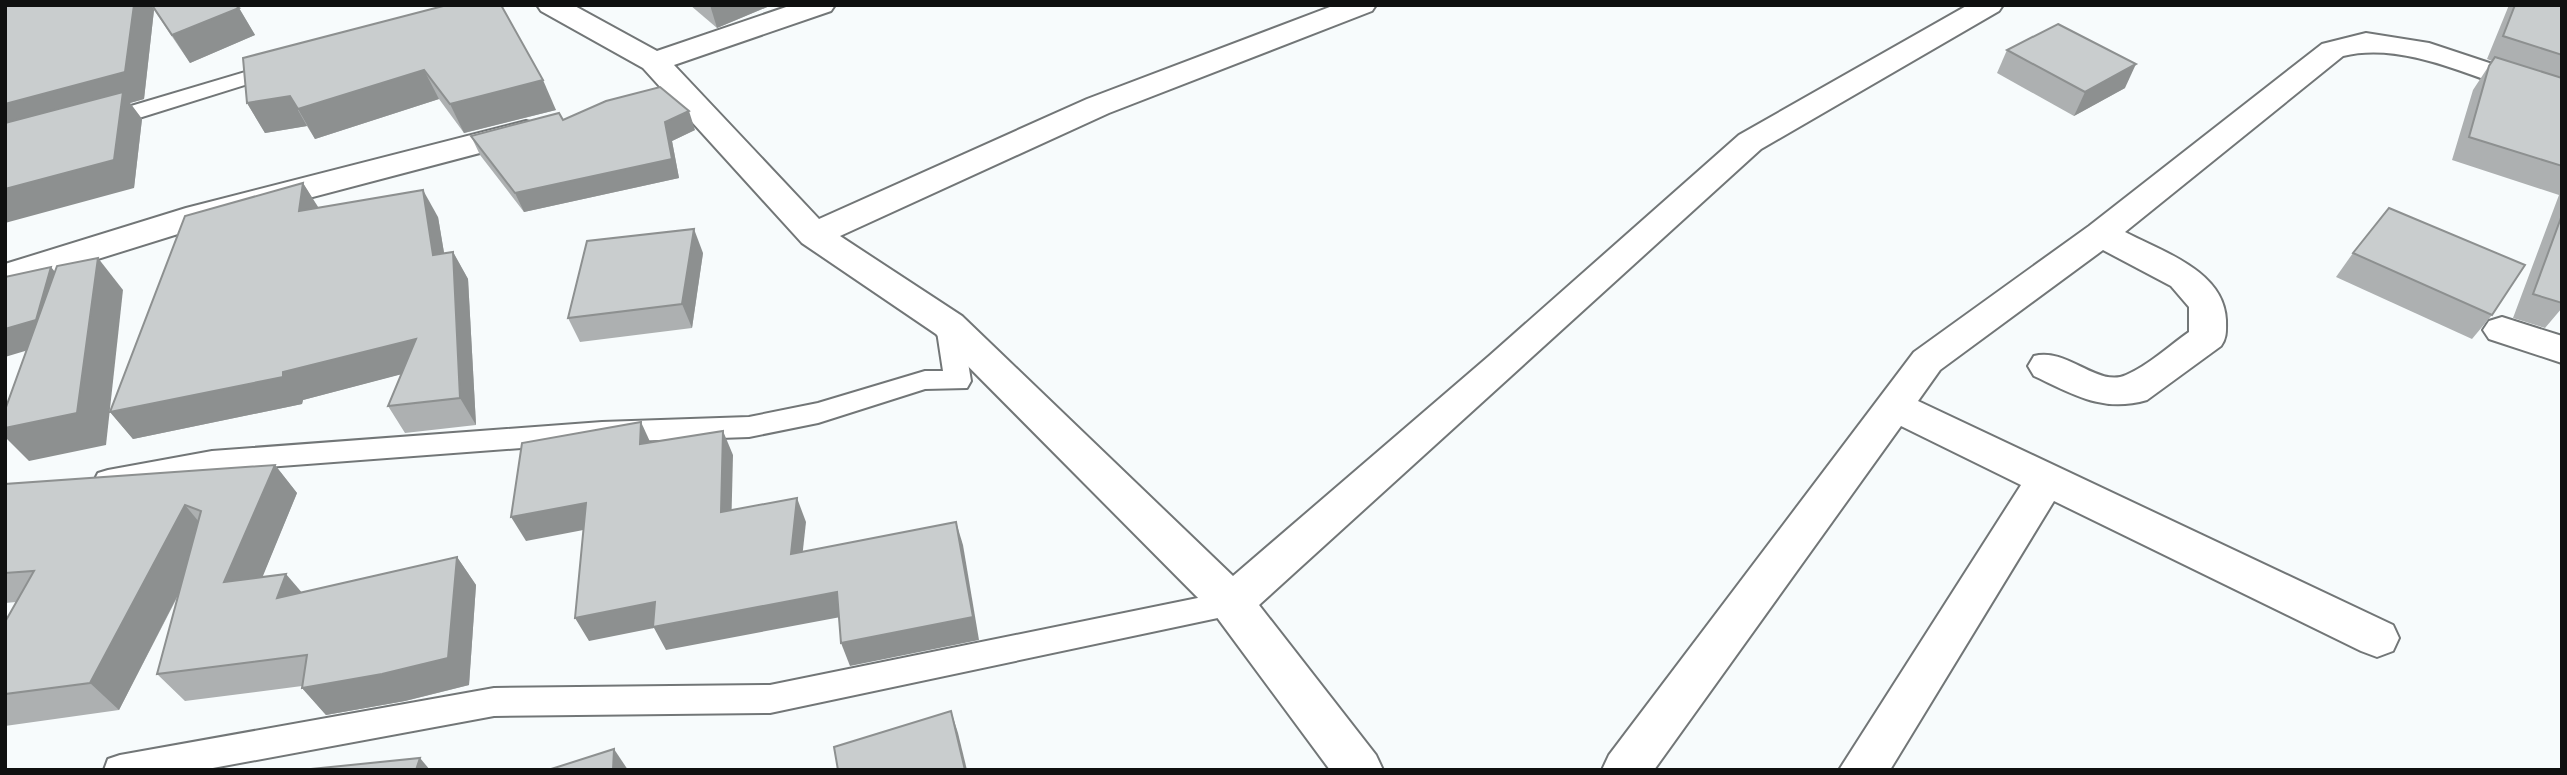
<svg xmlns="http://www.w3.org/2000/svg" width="2567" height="775" font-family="Roboto,sans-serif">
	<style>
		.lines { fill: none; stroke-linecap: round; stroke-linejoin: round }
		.lane-casing { stroke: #727677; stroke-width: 4 }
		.street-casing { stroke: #727677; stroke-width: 4 }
		.lane { fill: #fff; fill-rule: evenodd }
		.street { fill: #fff; fill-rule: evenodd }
		.wall { fill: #adb0b1 }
		.shaded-wall { fill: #8d9090 }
		.building { fill: #c9cdce; stroke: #8d9090; stroke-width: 2 }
	</style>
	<rect width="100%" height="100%" fill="#f7fbfc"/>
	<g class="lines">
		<!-- lane casing -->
		<g class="lane-casing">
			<g id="lane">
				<path d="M 279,62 L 286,64 L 289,68 L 286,72 L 110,127 L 102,128 L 91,122 L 94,117 Z"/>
				<path d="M 949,316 L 958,319 L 962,325 L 971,381 L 967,388 L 925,389 L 818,423 L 749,437 L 602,442 L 212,471 L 108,492 L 98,489 L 94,481 L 98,473 L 108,470 L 212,451 L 602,422 L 749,417 L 818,403 L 925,371 L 943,371 L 936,325 L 940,319 Z"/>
				<path d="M 1232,591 L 1243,594 L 1247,603 L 1243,612 L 1232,615 L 770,713 L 494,716 L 202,770 L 104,770 L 108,759 L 120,755 L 494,688 L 770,685 Z"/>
			</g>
		</g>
		<!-- street casing -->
		<g class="street-casing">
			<g id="street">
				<path d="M 537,5 L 573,5 L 657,51 L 792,5 L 835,5 L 831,11 L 674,65 L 819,219 L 1087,99 L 1335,5 L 1376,5 L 1372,11 L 1109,113 L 840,236 L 962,316 L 1233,576 L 1489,356 L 1739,135 L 1968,5 L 2003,5 L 1999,11 L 1761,149 L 1259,605 L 1376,755 L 1383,770 L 1330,770 L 1216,616 L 936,334 L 802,243 L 643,68 L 541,11 Z"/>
				<path d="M 2366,33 L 2429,43 L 2562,87 L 2562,106 C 2494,89 2413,39 2343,56 L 2125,232 C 2163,252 2224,271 2226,320 C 2226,331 2227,337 2221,346 L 2147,400 C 2102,413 2073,394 2034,376 L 2028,366 L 2034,356 C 2067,347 2098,388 2126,375 C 2148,366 2170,345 2189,332 L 2189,307 L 2171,286 L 2103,250 L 1940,370 L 1918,401 L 2393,625 L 2399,638 L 2393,651 L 2377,657 L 2361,651 L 2054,501 L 1890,770 L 1839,770 L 2021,485 L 1901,426 L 1654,770 L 1602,770 L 1609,755 L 1914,352 L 2089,226 L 2322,44 Z"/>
				<path d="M 526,121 L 537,124 L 542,131 L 537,138 L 210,224 L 5,288 L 5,264 L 186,208 Z"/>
				<path d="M 2502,317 L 2562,336 L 2562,363 L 2489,339 L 2483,330 L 2489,321 Z"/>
			</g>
		</g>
		<!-- lane -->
		<use href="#lane" class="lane"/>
		<!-- street -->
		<use href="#street" class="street"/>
	</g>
	<!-- wall -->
	<g class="wall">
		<path d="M 5,5 L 235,5 L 239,8 L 255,35 L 190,63 L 154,10 L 144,99 L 130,103 L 142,119 L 134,188 Z"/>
		<path d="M 447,5 L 556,110 L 464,133 L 439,99 L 315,139 L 307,126 L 265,133 L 247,103 Z"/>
		<path d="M 690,5 L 772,5 L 717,28 Z"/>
		<path d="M 2509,5 L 2562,5 L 2562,308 L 2545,328 L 2513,318 L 2559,195 L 2452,160 L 2473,90 L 2492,61 L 2487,59 Z"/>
		<path d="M 2007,50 L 2125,88 L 2074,116 L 1997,73 Z"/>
		<path d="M 563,120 L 695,130 L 672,141 L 679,178 L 524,212 L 480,155 L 471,136 Z"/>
		<path d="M 303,183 L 318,208 L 438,217 L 444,253 L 453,252 L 468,279 L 476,425 L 405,433 L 388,406 L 401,374 L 303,400 L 302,404 L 133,439 L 110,412 Z"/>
		<path d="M 703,253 L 692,328 L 580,342 L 568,318 Z"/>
		<path d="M 2353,253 L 2492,315 L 2472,339 L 2336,277 Z"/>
		<path d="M 275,465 L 297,493 L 262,577 L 302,593 L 457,557 L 476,585 L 469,685 L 405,701 L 326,715 L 302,688 L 302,686 L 185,701 L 157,674 L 180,592 L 119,710 L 5,726 L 5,622 L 16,602 L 5,603 L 5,484 Z"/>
	</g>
	<!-- shaded-wall -->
	<g class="shaded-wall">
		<path d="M 134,5 L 151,5 L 154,10 L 144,99 L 130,103 L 142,119 L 134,188 L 5,223 L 5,104 Z"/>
		<path d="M 710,5 L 772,5 L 717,28 Z"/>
		<path d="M 239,8 L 255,35 L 190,63 L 172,35 Z"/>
		<path d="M 2136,64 L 2125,88 L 2074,116 L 2085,92 Z"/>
		<path d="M 424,70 L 439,99 L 315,139 L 298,109 Z"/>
		<path d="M 543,80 L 556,110 L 464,133 L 450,104 Z"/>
		<path d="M 290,96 L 307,126 L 265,133 L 247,103 Z"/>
		<path d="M 689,111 L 695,130 L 672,141 L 679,178 L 524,212 L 515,193 Z"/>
		<path d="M 303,183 L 320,210 L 299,211 Z"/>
		<path d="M 423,190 L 438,217 L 449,282 L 433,255 Z"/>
		<path d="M 694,229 L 703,253 L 692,328 L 682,304 Z"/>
		<path d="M 453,252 L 468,279 L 476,425 L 460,398 Z"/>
		<path d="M 98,258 L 123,290 L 106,445 L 29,461 L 5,437 L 5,428 Z"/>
		<path d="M 51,267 L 69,289 L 55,342 L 5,357 L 5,329 Z"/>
		<path d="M 416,339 L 433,366 L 303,400 L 302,404 L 133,439 L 110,412 L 283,372 Z"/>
		<path d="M 641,422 L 652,446 L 640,444 Z"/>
		<path d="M 723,431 L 733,455 L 731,535 L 721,512 Z"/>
		<path d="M 275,465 L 297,493 L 249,610 L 224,582 Z"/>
		<path d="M 797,498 L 806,522 L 800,577 L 791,554 Z"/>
		<path d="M 586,503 L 599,527 L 526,541 L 511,517 Z"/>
		<path d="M 185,505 L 209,534 L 119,710 L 90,683 Z"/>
		<path d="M 956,522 L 963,545 L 979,640 L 850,666 L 841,643 Z"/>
		<path d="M 457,557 L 476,585 L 469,685 L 405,701 L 326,715 L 302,688 Z"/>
		<path d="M 286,574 L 310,602 L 277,598 Z"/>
		<path d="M 837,592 L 846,616 L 666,650 L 654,628 L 589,641 L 575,618 L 655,602 Z"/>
		<path d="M 951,711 L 958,733 L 967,770 L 965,770 Z"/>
		<path d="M 614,749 L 628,770 L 613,770 Z"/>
		<path d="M 420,758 L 430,770 L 416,770 Z"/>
	</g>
	<!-- building -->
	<g class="building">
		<path d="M 5,5 L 134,5 L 125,72 L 5,104 Z"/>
		<path d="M 152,5 L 235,5 L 239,8 L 172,35 Z"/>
		<path d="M 447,5 L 501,5 L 543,80 L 450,104 L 424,70 L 298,109 L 290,96 L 247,103 L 243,58 Z"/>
		<path d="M 2515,5 L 2562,5 L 2562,55 L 2503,36 Z"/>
		<path d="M 2058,24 L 2136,64 L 2085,92 L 2007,50 Z"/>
		<path d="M 2495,57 L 2562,78 L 2562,166 L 2469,137 L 2489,66 Z"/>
		<path d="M 660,87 L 689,111 L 665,122 L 672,159 L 515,193 L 471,136 L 559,113 L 563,120 L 606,101 Z"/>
		<path d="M 123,92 L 114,160 L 5,189 L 5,123 Z"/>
		<path d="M 303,183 L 299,211 L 423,190 L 433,255 L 453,252 L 460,398 L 388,406 L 416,339 L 283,372 L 283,377 L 110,412 L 185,216 Z"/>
		<path d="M 2389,208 L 2525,265 L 2492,315 L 2353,253 Z"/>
		<path d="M 2562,215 L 2562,303 L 2533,294 Z"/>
		<path d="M 694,229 L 682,304 L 568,318 L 587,241 Z"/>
		<path d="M 98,258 L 77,413 L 5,428 L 5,410 L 57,266 Z"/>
		<path d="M 51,267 L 36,320 L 5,329 L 5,277 Z"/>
		<path d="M 641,422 L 640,444 L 723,431 L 721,512 L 797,498 L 791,554 L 956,522 L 973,617 L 841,643 L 837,592 L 653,627 L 655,602 L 575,618 L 586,503 L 511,517 L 522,443 Z"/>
		<path d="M 275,465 L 224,582 L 286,574 L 277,598 L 457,557 L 448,658 L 382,674 L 302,688 L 307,655 L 157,674 L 201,511 L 185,505 L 90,683 L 5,694 L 5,622 L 34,571 L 5,573 L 5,484 Z"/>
		<path d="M 951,711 L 965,770 L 838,770 L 834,747 Z"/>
		<path d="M 614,749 L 613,770 L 548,770 Z"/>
		<path d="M 420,758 L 416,770 L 301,770 Z"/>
	</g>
	<!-- border -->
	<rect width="2567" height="775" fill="none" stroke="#0f1010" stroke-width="14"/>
</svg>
